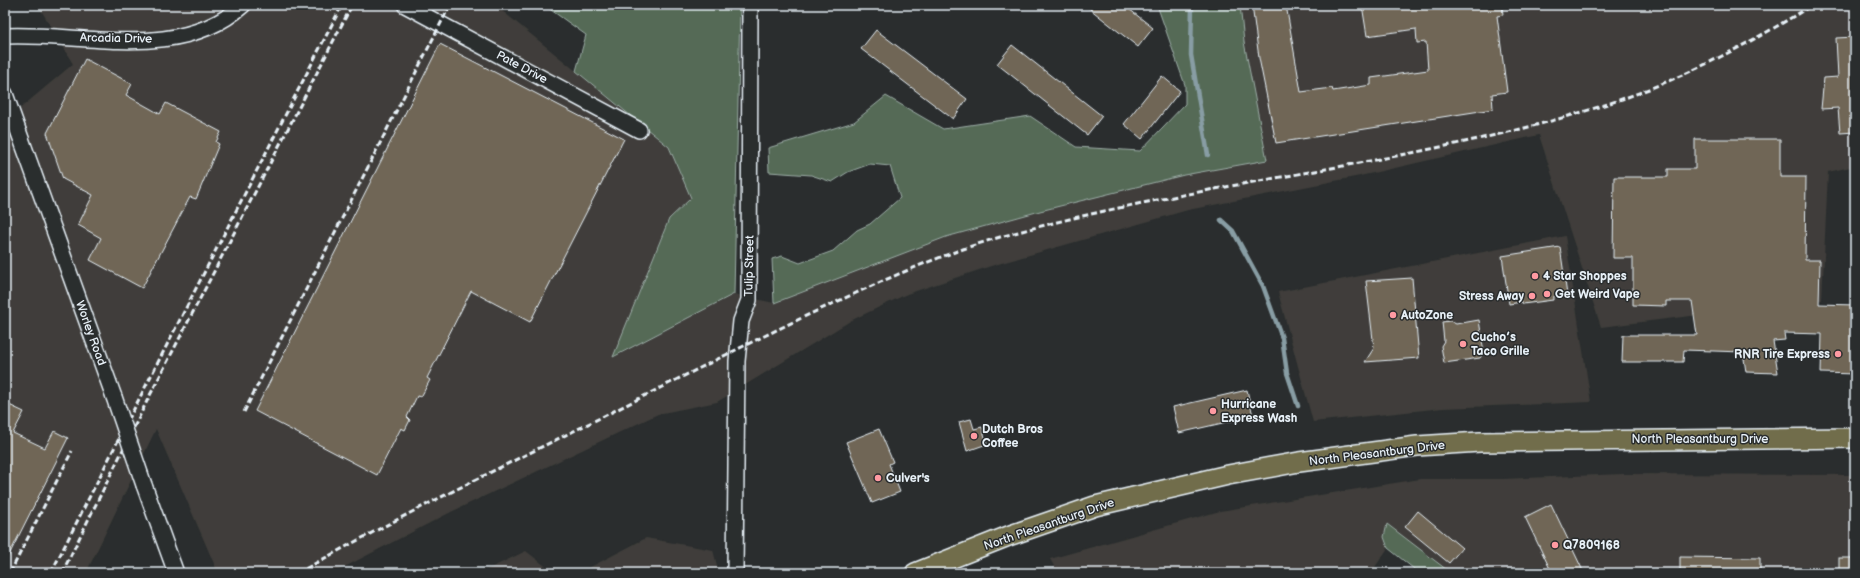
<svg xmlns="http://www.w3.org/2000/svg" width="1860" height="578" font-family="'Balsamiq Sans',sans-serif">
	<style>
		.built { fill: #3f3e3a }
		.green { fill: #546b57; stroke: #9eaea8 }
		.lines { fill: none; stroke-linecap: round; stroke-linejoin: round }
		.stream { stroke: #889da4; stroke-width: 4.5 }
		.building { fill: #6f6656; stroke: #e8f1f8 }
		.minor-casing { stroke: #e8f1f8; stroke-width: 18 }
		.major-casing { stroke: #e8f1f8; stroke-width: 22 }
		.minor { stroke: #2a2d2e; stroke-width: 15 }
		.major { stroke: #716d4b; stroke-width: 19 }
		.rail { stroke: #e8f1f8; stroke-width: 3; stroke-dasharray: 6 3; stroke-linecap: butt }
		.minor-bridge-casing { stroke: #e8f1f8; stroke-width: 18; stroke-linecap: butt }
		.minor-bridge { stroke: #2a2d2e; stroke-width: 15 }
		.poi-dot { fill: #ff9aa2; stroke: #2a2d2e; stroke-width: 1.5 }
		.labels { text-anchor: middle; stroke-width: 3; stroke-linejoin: round; paint-order: stroke }
		.street-label { font-size: 12px; fill: #e8f1f8; stroke: #2a2d2e }
		.poi-label { font-size: 12px; font-weight: bold; fill: #e8f1f8; stroke: #2a2d2e; text-anchor: start }
	</style>
	<rect width="100%" height="100%" fill="#2a2d2e"/>
	<filter id="ink" filterUnits="userSpaceOnUse"><feTurbulence type="fractalNoise" baseFrequency=".025" numOctaves="2"/><feDisplacementMap in="SourceGraphic" scale="8" xChannelSelector="R" yChannelSelector="G"/><feConvolveMatrix kernelMatrix="1 2 1 2 8 2 1 2 1" color-interpolation-filters="sRGB"/></filter>
	<g filter="url(#ink)">
		<!-- built -->
		<g class="built">
			<path d="M 38,5 L 495,5 L 669,147 L 691,198 L 669,219 L 614,357 L 734,294 L 774,303 L 946,237 L 1040,211 L 1184,175 L 1267,160 L 1244,42 L 1240,5 L 1855,5 L 1855,166 L 1828,172 L 1822,300 L 1601,327 L 1539,135 L 1360,176 L 1188,210 L 991,266 L 907,294 L 852,320 L 717,402 L 658,414 L 451,512 L 333,573 L 218,573 L 156,429 L 86,573 L 5,573 L 5,121 L 73,64 Z"/>
			<path d="M 1565,236 L 1591,402 L 1443,408 L 1313,422 L 1278,292 Z"/>
			<path d="M 1623,474 L 1855,475 L 1855,573 L 1451,573 L 1387,524 L 1384,537 L 1388,548 L 1371,573 L 1058,573 L 1050,559 L 1220,511 L 1420,479 L 1503,479 Z"/>
			<path d="M 646,538 L 713,550 L 719,573 L 579,573 Z"/>
			<path d="M 526,551 L 554,573 L 480,573 Z"/>
		</g>
		<!-- green -->
		<g class="green">
			<path d="M 544,5 L 740,5 L 734,294 L 613,357 L 669,219 L 691,198 L 669,147 L 576,71 L 586,35 Z"/>
			<path d="M 1157,5 L 1240,5 L 1244,42 L 1267,160 L 1184,175 L 1040,211 L 946,237 L 774,303 L 772,259 L 782,256 L 800,263 L 833,251 L 857,230 L 870,224 L 900,198 L 890,166 L 870,164 L 848,172 L 832,182 L 811,175 L 769,172 L 768,148 L 854,122 L 886,96 L 943,129 L 1030,116 L 1076,147 L 1140,151 L 1185,104 L 1185,85 Z"/>
			<path d="M 1387,524 L 1451,573 L 1419,573 L 1388,548 L 1384,537 Z"/>
		</g>
		<g class="lines">
			<!-- stream -->
			<g class="stream">
				<path d="M 1192,5 L 1191,55 L 1208,155"/>
				<path d="M 1221,220 L 1233,231 L 1263,286 L 1282,338 L 1287,373 L 1298,406"/>
			</g>
		</g>
		<!-- building -->
		<g class="building">
			<path d="M 1085,5 L 1124,5 L 1153,28 L 1138,47 Z"/>
			<path d="M 1252,5 L 1286,5 L 1301,92 L 1332,88 L 1333,91 L 1371,85 L 1371,78 L 1428,70 L 1426,42 L 1417,43 L 1416,29 L 1367,36 L 1362,5 L 1502,5 L 1503,15 L 1497,16 L 1507,92 L 1492,94 L 1493,109 L 1276,143 L 1259,58 Z"/>
			<path d="M 876,30 L 967,99 L 953,119 L 861,49 Z"/>
			<path d="M 1855,37 L 1855,132 L 1840,133 L 1838,108 L 1821,109 L 1824,78 L 1838,77 L 1836,38 Z"/>
			<path d="M 440,44 L 624,139 L 530,322 L 471,291 L 427,378 L 430,380 L 421,397 L 417,396 L 407,417 L 410,420 L 405,430 L 401,428 L 377,475 L 255,411 Z"/>
			<path d="M 1012,45 L 1102,116 L 1087,135 L 997,64 Z"/>
			<path d="M 85,59 L 132,84 L 126,95 L 160,114 L 166,103 L 221,132 L 216,142 L 219,144 L 196,199 L 190,197 L 142,288 L 90,260 L 101,238 L 78,225 L 93,195 L 63,179 L 47,133 Z"/>
			<path d="M 1162,76 L 1180,91 L 1142,139 L 1124,124 Z"/>
			<path d="M 1695,139 L 1780,139 L 1780,177 L 1806,177 L 1805,260 L 1820,260 L 1819,304 L 1855,305 L 1855,374 L 1821,373 L 1822,334 L 1784,333 L 1785,340 L 1773,341 L 1778,373 L 1746,372 L 1743,352 L 1684,350 L 1683,362 L 1622,362 L 1623,335 L 1697,335 L 1692,301 L 1666,301 L 1666,306 L 1633,305 L 1633,258 L 1613,258 L 1614,177 L 1668,177 L 1668,169 L 1695,169 Z"/>
			<path d="M 1560,247 L 1567,295 L 1553,297 L 1553,300 L 1523,304 L 1522,302 L 1509,304 L 1502,256 Z"/>
			<path d="M 1412,278 L 1419,358 L 1365,362 L 1374,348 L 1366,281 Z"/>
			<path d="M 1479,320 L 1484,353 L 1480,358 L 1444,363 L 1441,346 L 1444,341 L 1442,322 L 1450,321 L 1456,324 Z"/>
			<path d="M 1247,390 L 1253,416 L 1179,433 L 1173,407 Z"/>
			<path d="M 5,403 L 24,412 L 13,433 L 45,448 L 54,431 L 68,438 L 5,563 Z"/>
			<path d="M 971,419 L 974,429 L 982,427 L 987,444 L 967,451 L 959,422 Z"/>
			<path d="M 879,429 L 893,462 L 889,464 L 900,492 L 872,503 L 846,442 Z"/>
			<path d="M 1551,504 L 1584,573 L 1552,573 L 1525,517 Z"/>
			<path d="M 1418,511 L 1462,548 L 1449,563 L 1405,527 Z"/>
			<path d="M 1680,557 L 1760,558 L 1760,573 L 1680,573 Z"/>
			<rect x="1839" y="558" width="16" height="15"/>
		</g>
		<g class="lines">
			<!-- minor casing -->
			<g class="minor-casing">
				<g id="minor">
					<path d="M 405,5 L 639,130"/>
					<path d="M 5,36 C 82,32 179,63 243,5"/>
					<path d="M 5,94 L 114,397"/>
					<path d="M 144,485 L 176,573"/>
					<path d="M 735,573 L 737,361 L 741,321 L 749,300 L 750,5"/>
				</g>
			</g>
			<!-- major casing -->
			<g class="major-casing">
				<path id="major" d="M 915,573 L 1011,535 L 1095,506 L 1228,475 L 1299,462 L 1417,446 L 1480,442 L 1855,438"/>
			</g>
			<!-- minor -->
			<use href="#minor" class="minor"/>
			<!-- major -->
			<use href="#major" class="major"/>
			<!-- rail -->
			<g class="rail">
				<path d="M 244,412 L 450,5"/>
				<path d="M 10,573 L 72,451"/>
				<path d="M 51,573 L 137,403 L 342,5"/>
				<path d="M 62,573 L 147,401 L 352,5"/>
				<path d="M 298,573 C 412,509 531,453 648,394 C 716,360 784,325 854,294 C 908,269 964,246 1022,231 C 1138,200 1258,182 1375,160 C 1459,144 1542,127 1622,99 C 1688,76 1753,42 1812,5"/>
			</g>
			<!-- minor-bridge casing -->
			<g class="minor-bridge-casing">
				<path id="minor-bridge" d="M 114,397 L 144,485"/>
			</g>
			<!-- minor-bridge -->
			<use href="#minor-bridge" class="minor-bridge"/>
		</g>
	</g>
	<!-- markers -->
	<g class="poi-dot">
		<circle cx="1535" cy="276" r="4"/>
		<circle cx="1547" cy="294" r="4"/>
		<circle cx="1532" cy="296" r="4"/>
		<circle cx="1393" cy="315" r="4"/>
		<circle cx="1463" cy="344" r="4"/>
		<circle cx="1838" cy="354" r="4"/>
		<circle cx="1213" cy="411" r="4"/>
		<circle cx="974" cy="436" r="4"/>
		<circle cx="878" cy="478" r="4"/>
		<circle cx="1555" cy="545" r="4"/>
	</g>
	<g class="labels">
		<!-- street labels -->
		<g class="street-label">
			<text transform="translate(116 38) rotate(1)" y="4">Arcadia Drive</text>
			<text transform="translate(522 67) rotate(28)" y="4">Pate Drive</text>
			<text transform="translate(749 266) rotate(-89)" y="4">Tulip Street</text>
			<text transform="translate(91 333) rotate(70)" y="4">Worley Road</text>
			<text x="1700" y="443">North Pleasantburg Drive</text>
			<text transform="translate(1377 453) rotate(-7)" y="4">North Pleasantburg Drive</text>
			<text transform="translate(1049 524) rotate(-19)" y="4">North Pleasantburg Drive</text>
		</g>
		<!-- poi labels -->
		<g class="poi-label">
			<text x="1543" y="280">4 Star Shoppes</text>
			<text x="1555" y="298">Get Weird Vape</text>
			<text x="1524" y="300" text-anchor="end">Stress Away</text>
			<text x="1401" y="319">AutoZone</text>
			<text x="1471" y="341">Cucho’s<tspan x="1471" dy="14">Taco Grille</tspan></text>
			<text x="1830" y="358" text-anchor="end">RNR Tire Express</text>
			<text x="1221" y="408">Hurricane<tspan x="1221" dy="14">Express Wash</tspan></text>
			<text x="982" y="433">Dutch Bros<tspan x="982" dy="14">Coffee</tspan></text>
			<text x="886" y="482">Culver's</text>
			<text x="1563" y="549">Q7809168</text>
		</g>
	</g>
	<!-- margin -->
	<rect width="1860" height="578" fill="none" stroke="#2a2d2e" stroke-width="20"/>
	<rect x="10" y="10" width="1840" height="558" fill="none" stroke="#e8f1f8" stroke-width="1.5" filter="url(#ink)"/>
</svg>
